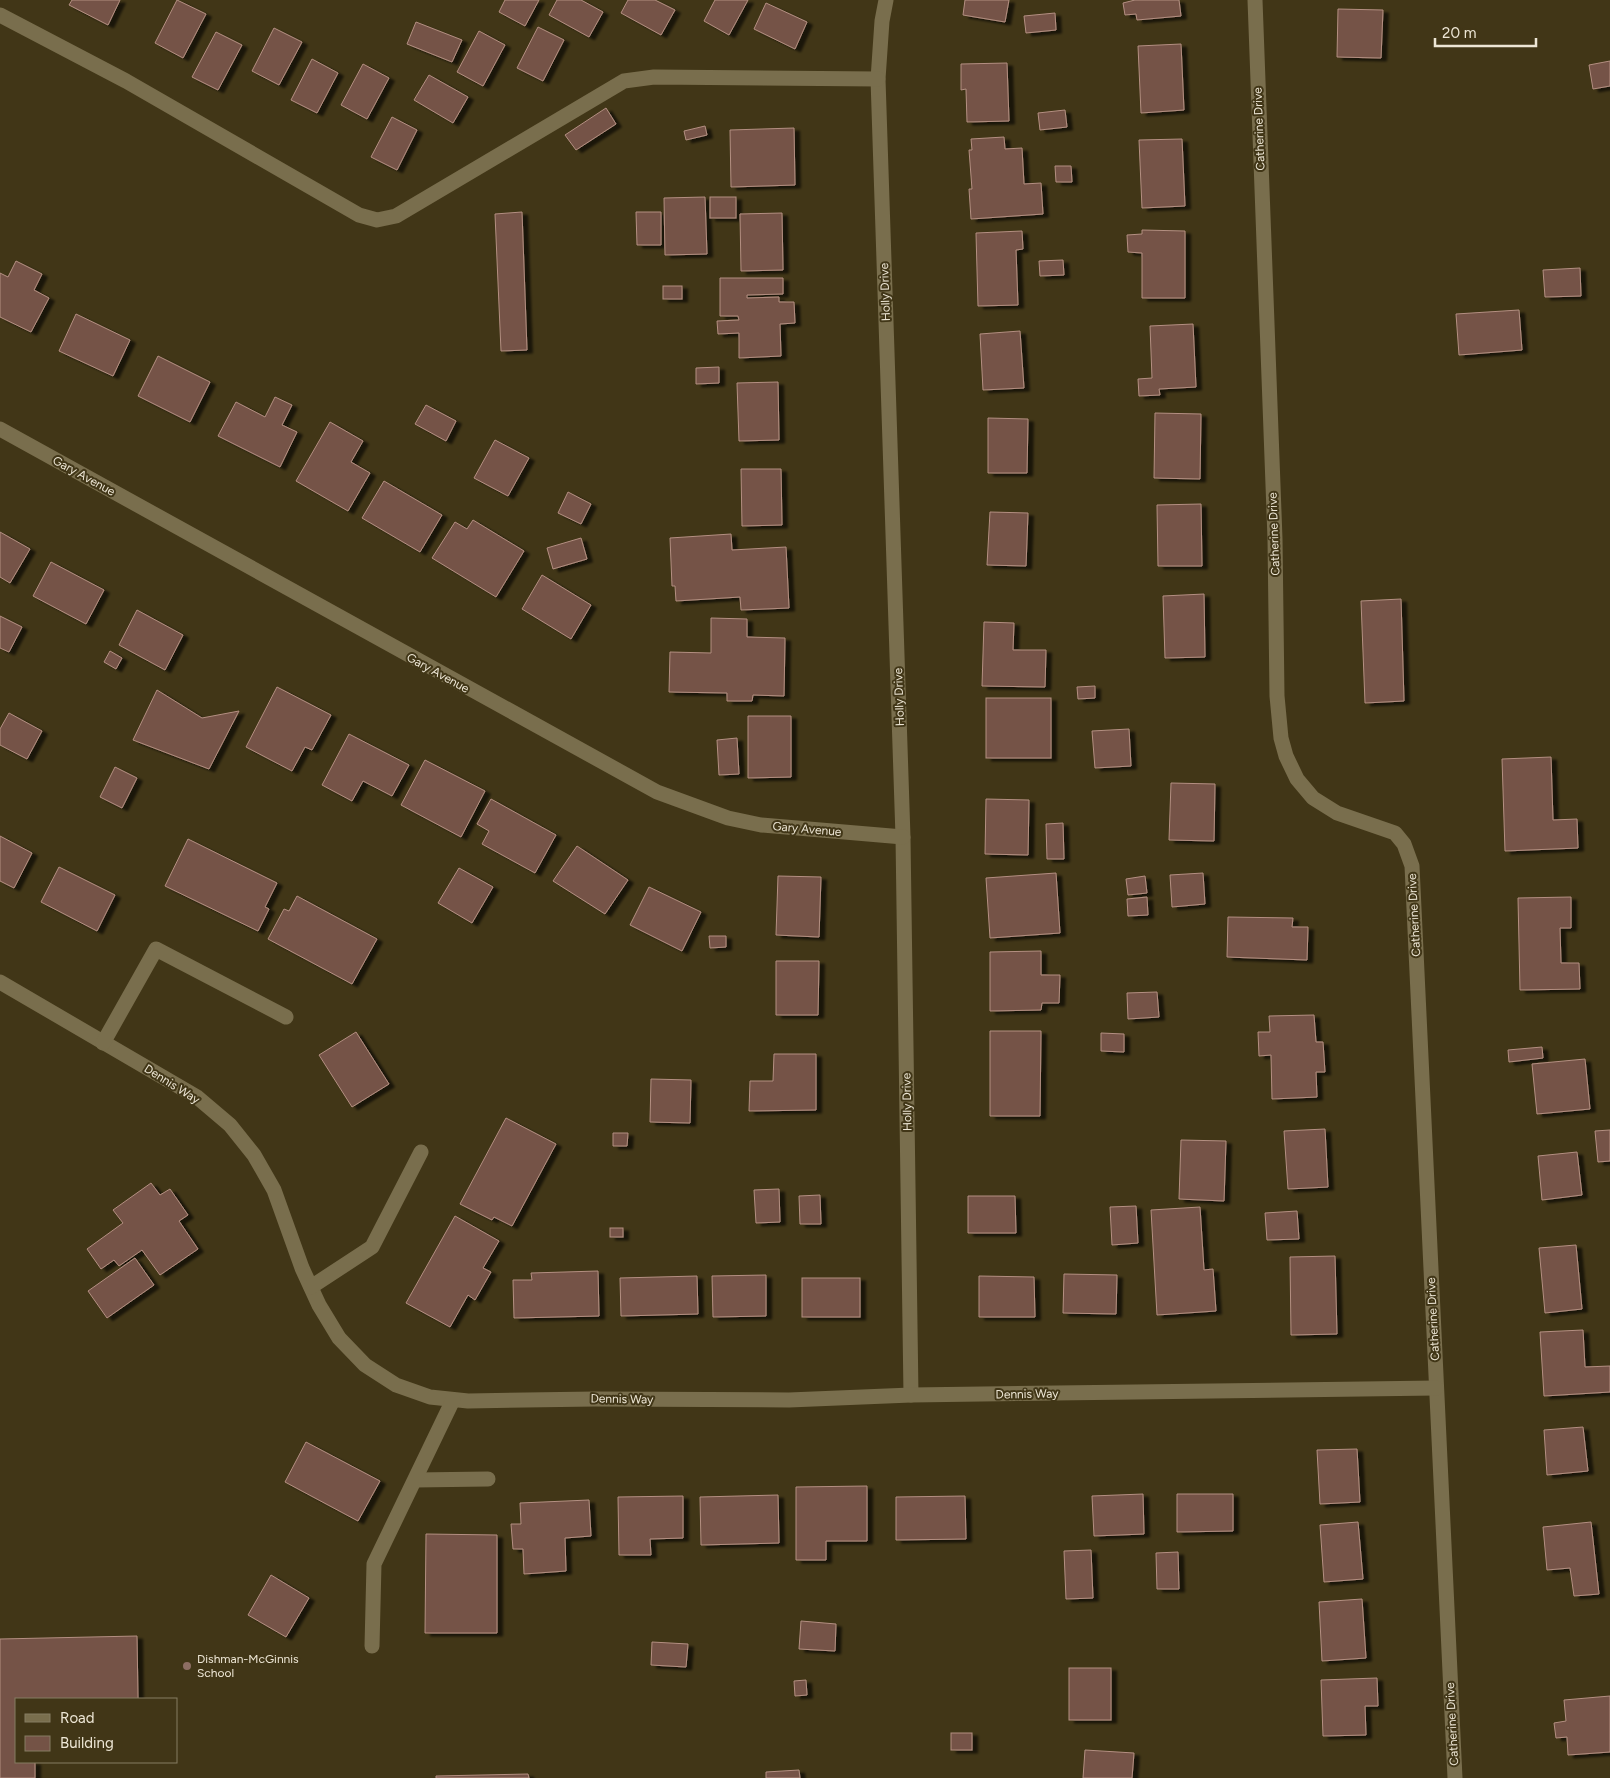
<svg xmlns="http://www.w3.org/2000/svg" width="1610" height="1778" font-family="Figtree,sans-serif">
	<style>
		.building { fill: #745346; stroke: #b48f82; filter: url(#shadow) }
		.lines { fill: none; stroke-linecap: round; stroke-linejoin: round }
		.minor { stroke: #796e4d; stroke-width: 15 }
		.education-dot { fill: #8d6e63; stroke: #413617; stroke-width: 2 }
		.labels { text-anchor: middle; stroke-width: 4; stroke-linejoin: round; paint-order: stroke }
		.street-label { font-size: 12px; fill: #ede6d5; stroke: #413617 }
		.poi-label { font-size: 12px; fill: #ede6d5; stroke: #413617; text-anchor: start }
	</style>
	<defs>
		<filter id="shadow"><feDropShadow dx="5.5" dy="3" stdDeviation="1" flood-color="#0009"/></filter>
	</defs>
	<rect width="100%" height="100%" fill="#413617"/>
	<!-- building -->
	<g class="building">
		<path d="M 72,0 L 120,0 L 108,25 L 69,5 Z"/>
		<path d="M 177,0 L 206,14 L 183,58 L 155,43 Z"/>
		<path d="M 505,0 L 539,0 L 525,26 L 499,12 Z"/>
		<path d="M 557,0 L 581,0 L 603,12 L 589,37 L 549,15 Z"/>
		<path d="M 628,0 L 655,0 L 675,10 L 661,35 L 621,13 Z"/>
		<path d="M 715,0 L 748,0 L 729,35 L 704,21 Z"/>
		<path d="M 965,0 L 1009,0 L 1005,22 L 963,15 Z"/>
		<path d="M 1135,0 L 1179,0 L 1181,16 L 1137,20 L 1136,14 L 1125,15 L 1123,3 Z"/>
		<path d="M 766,3 L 807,22 L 795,49 L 754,29 Z"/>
		<path d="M 1338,9 L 1383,10 L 1381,58 L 1337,57 Z"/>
		<path d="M 1055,13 L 1056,30 L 1026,33 L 1024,16 Z"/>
		<path d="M 416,22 L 462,40 L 452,62 L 407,44 Z"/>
		<path d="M 538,27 L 564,40 L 543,81 L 517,68 Z"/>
		<path d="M 274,28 L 302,42 L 279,85 L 252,71 Z"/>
		<path d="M 479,31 L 505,45 L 483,86 L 457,72 Z"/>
		<path d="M 216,32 L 242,45 L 218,90 L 192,77 Z"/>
		<path d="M 1181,44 L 1184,110 L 1141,113 L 1138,46 Z"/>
		<path d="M 312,59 L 338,73 L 317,113 L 291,100 Z"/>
		<path d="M 1610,61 L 1610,86 L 1593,89 L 1589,65 Z"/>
		<path d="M 1007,63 L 1009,121 L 967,122 L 966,89 L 961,90 L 961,64 Z"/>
		<path d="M 363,64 L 389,78 L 367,119 L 341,105 Z"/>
		<path d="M 429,75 L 468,97 L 453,123 L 414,100 Z"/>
		<path d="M 606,108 L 616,124 L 576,150 L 565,135 Z"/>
		<path d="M 1065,110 L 1067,127 L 1040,130 L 1038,113 Z"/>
		<path d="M 392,117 L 417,130 L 397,170 L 371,157 Z"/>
		<path d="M 705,126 L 707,135 L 686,140 L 684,131 Z"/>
		<path d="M 794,128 L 795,185 L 731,187 L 730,130 Z"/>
		<path d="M 1004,137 L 1005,149 L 1022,148 L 1024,184 L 1041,183 L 1043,214 L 971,219 L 969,189 L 972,189 L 969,150 L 972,150 L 971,139 Z"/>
		<path d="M 1182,139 L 1185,206 L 1142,208 L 1139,140 Z"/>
		<path d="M 1055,166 L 1071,166 L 1072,182 L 1056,182 Z"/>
		<path d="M 705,197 L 707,254 L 665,255 L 664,198 Z"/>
		<rect x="710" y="197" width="26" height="21"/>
		<path d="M 522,212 L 527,350 L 501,351 L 495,214 Z"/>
		<path d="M 636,212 L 661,212 L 661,245 L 637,245 Z"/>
		<path d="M 782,213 L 783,270 L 741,271 L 740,214 Z"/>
		<path d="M 1142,230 L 1185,231 L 1185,298 L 1142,298 L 1142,253 L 1128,252 L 1127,235 L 1142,234 Z"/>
		<path d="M 1022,231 L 1023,249 L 1016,250 L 1018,305 L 978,306 L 976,233 Z"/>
		<path d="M 1063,260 L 1064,275 L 1040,276 L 1039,261 Z"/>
		<path d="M 16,261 L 42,274 L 34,290 L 49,298 L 31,332 L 0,317 L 0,273 L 8,277 Z"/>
		<path d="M 1580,268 L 1581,296 L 1545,297 L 1543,270 Z"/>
		<path d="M 720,278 L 783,278 L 783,294 L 747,295 L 747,298 L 779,297 L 779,302 L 794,302 L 795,323 L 780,324 L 781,356 L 739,358 L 739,333 L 718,334 L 717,321 L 739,320 L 738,316 L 720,316 Z"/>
		<rect x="663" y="286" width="19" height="13"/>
		<path d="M 1519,310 L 1522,350 L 1459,355 L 1456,314 Z"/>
		<path d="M 76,314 L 130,340 L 113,376 L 59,351 Z"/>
		<path d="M 1193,324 L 1196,387 L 1159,389 L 1160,395 L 1139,396 L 1138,379 L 1152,378 L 1150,326 Z"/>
		<path d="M 1020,331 L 1024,388 L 983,390 L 980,334 Z"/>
		<path d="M 158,356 L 210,382 L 190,422 L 138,396 Z"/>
		<path d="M 719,367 L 719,383 L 696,384 L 696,368 Z"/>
		<path d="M 778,382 L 779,440 L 739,441 L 737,383 Z"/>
		<path d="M 275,397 L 292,405 L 282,425 L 297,432 L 280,467 L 218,436 L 236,402 L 265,417 Z"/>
		<path d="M 426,405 L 456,421 L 446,441 L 415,424 Z"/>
		<path d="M 1155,413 L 1201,414 L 1200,479 L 1154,478 Z"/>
		<path d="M 988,418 L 1028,419 L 1027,473 L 988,473 Z"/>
		<path d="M 330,422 L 363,441 L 351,462 L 370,473 L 348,511 L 296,481 Z"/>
		<path d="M 495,440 L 529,458 L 508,496 L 474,478 Z"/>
		<path d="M 741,469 L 781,469 L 782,525 L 742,526 Z"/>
		<path d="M 384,481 L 442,515 L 420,552 L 362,518 Z"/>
		<path d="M 568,492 L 591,504 L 581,524 L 558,513 Z"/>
		<path d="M 1201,504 L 1202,566 L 1158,566 L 1157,505 Z"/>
		<path d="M 990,512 L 1028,513 L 1026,566 L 987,565 Z"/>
		<path d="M 473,520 L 524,551 L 496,597 L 432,558 L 455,522 L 467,529 Z"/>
		<path d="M 0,532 L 30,549 L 10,583 L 0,577 Z"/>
		<path d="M 731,534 L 732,550 L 786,547 L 789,608 L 741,610 L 740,597 L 676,601 L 675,586 L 672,586 L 670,538 Z"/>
		<path d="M 581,538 L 587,559 L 553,569 L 547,548 Z"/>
		<path d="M 51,562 L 104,590 L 86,624 L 33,596 Z"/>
		<path d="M 542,575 L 591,605 L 571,639 L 522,609 Z"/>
		<path d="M 1204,594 L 1205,657 L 1165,658 L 1163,596 Z"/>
		<path d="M 1401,599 L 1404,701 L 1365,703 L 1361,601 Z"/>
		<path d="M 137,610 L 183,635 L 165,670 L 119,645 Z"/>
		<path d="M 0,616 L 22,627 L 9,652 L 0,648 Z"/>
		<path d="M 711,618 L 747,619 L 747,637 L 785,638 L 784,696 L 753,695 L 752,701 L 727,701 L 727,693 L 669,692 L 670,652 L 711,653 Z"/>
		<path d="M 984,622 L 1014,623 L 1013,650 L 1046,650 L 1045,687 L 982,686 Z"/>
		<path d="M 110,651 L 122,658 L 116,669 L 104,662 Z"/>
		<path d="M 1095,686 L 1095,698 L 1078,699 L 1077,687 Z"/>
		<path d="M 277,687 L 331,715 L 312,750 L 305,747 L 292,771 L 246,747 Z"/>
		<path d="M 157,690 L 202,718 L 239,711 L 209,769 L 133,740 Z"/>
		<rect x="986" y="698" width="65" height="60"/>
		<path d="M 9,713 L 42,731 L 27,759 L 0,745 L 0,729 Z"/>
		<path d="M 748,716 L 791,716 L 791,777 L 748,778 Z"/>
		<path d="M 1129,729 L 1131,766 L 1095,768 L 1092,731 Z"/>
		<path d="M 349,734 L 409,765 L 392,796 L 363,781 L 352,801 L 322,785 Z"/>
		<path d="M 737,738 L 739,774 L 719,775 L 717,740 Z"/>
		<path d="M 1551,757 L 1553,820 L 1577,819 L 1578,848 L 1505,851 L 1502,759 Z"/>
		<path d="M 425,760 L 485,791 L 461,837 L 401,805 Z"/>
		<path d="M 115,767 L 137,778 L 122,808 L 100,797 Z"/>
		<path d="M 1171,783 L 1215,784 L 1214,841 L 1169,840 Z"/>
		<path d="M 491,799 L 556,835 L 535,873 L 482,844 L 489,831 L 477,824 Z"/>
		<path d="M 986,799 L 1029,800 L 1028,855 L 985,854 Z"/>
		<path d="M 1063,823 L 1064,859 L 1047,859 L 1046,824 Z"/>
		<path d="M 0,836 L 32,853 L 14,888 L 0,881 Z"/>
		<path d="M 188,839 L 277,883 L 265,907 L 269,909 L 258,931 L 165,886 Z"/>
		<path d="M 577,846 L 628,880 L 605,914 L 553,881 Z"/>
		<path d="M 59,867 L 115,895 L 97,931 L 41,902 Z"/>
		<path d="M 459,868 L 493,887 L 472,923 L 438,903 Z"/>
		<path d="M 1056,873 L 1060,933 L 990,938 L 986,878 Z"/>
		<path d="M 1203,873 L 1205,904 L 1172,907 L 1170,875 Z"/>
		<path d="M 778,876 L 821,877 L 819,937 L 776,935 Z"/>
		<path d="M 1145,876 L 1147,893 L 1128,895 L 1126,879 Z"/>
		<path d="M 649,887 L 701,912 L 682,951 L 630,925 Z"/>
		<path d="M 297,896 L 377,939 L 352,984 L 268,939 L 284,909 L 289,911 Z"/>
		<path d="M 1147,897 L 1148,915 L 1128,916 L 1127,899 Z"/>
		<path d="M 1571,897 L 1571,928 L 1560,928 L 1561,963 L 1579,963 L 1580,989 L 1520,990 L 1518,898 Z"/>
		<path d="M 1228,917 L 1293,918 L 1292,927 L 1308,927 L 1307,960 L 1227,957 Z"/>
		<path d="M 709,936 L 726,936 L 726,947 L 710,948 Z"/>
		<path d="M 1041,951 L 1041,975 L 1060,975 L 1059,1003 L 1042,1003 L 1041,1010 L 990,1011 L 990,952 Z"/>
		<path d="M 776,961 L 819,961 L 818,1015 L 776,1015 Z"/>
		<path d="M 1157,992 L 1159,1017 L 1128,1019 L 1127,993 Z"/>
		<path d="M 1314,1015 L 1316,1042 L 1323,1042 L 1325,1072 L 1316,1072 L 1317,1097 L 1272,1099 L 1271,1055 L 1259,1056 L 1258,1032 L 1270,1032 L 1269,1016 Z"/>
		<path d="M 990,1031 L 1041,1031 L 1040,1116 L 990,1116 Z"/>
		<path d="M 356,1032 L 389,1084 L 352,1107 L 319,1055 Z"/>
		<path d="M 1101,1033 L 1124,1034 L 1124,1052 L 1101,1051 Z"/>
		<path d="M 1542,1047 L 1543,1058 L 1509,1062 L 1508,1050 Z"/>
		<path d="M 774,1054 L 816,1054 L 816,1110 L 749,1111 L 750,1081 L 773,1081 Z"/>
		<path d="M 1585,1059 L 1590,1109 L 1537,1114 L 1532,1064 Z"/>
		<path d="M 651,1079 L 691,1080 L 690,1123 L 650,1122 Z"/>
		<path d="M 506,1118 L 556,1144 L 512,1226 L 494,1217 L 492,1220 L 460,1204 Z"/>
		<path d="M 1325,1129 L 1328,1187 L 1288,1189 L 1284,1131 Z"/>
		<path d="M 1610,1130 L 1610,1161 L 1598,1162 L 1595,1131 Z"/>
		<path d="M 613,1133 L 628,1133 L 627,1146 L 613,1146 Z"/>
		<path d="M 1181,1140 L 1226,1141 L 1224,1201 L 1179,1199 Z"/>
		<path d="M 1577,1152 L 1582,1195 L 1542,1200 L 1538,1156 Z"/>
		<path d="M 151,1183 L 160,1195 L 170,1189 L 188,1215 L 179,1221 L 198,1249 L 160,1275 L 142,1250 L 119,1266 L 114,1260 L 101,1269 L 87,1249 L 123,1223 L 113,1210 Z"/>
		<path d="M 779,1189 L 780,1222 L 756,1223 L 754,1190 Z"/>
		<path d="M 820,1195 L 821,1224 L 800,1224 L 799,1196 Z"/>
		<path d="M 968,1196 L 1015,1196 L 1016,1233 L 968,1233 Z"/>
		<path d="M 1136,1206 L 1138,1243 L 1112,1245 L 1110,1207 Z"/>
		<path d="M 1200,1207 L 1204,1270 L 1213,1269 L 1216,1311 L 1157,1315 L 1151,1210 Z"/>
		<path d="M 1297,1211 L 1299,1239 L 1267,1240 L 1265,1213 Z"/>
		<path d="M 455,1216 L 499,1241 L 483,1268 L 491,1272 L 475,1300 L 468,1295 L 450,1327 L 406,1303 Z"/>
		<rect x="610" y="1228" width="13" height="9"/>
		<path d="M 1576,1245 L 1582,1309 L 1545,1313 L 1539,1248 Z"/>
		<path d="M 1335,1256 L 1337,1334 L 1291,1335 L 1290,1257 Z"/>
		<path d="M 135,1258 L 154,1285 L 107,1318 L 88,1291 Z"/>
		<path d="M 598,1271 L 599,1316 L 514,1318 L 513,1280 L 532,1280 L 531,1273 Z"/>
		<path d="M 1064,1274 L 1117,1275 L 1116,1314 L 1063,1313 Z"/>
		<path d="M 766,1275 L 766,1316 L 713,1317 L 712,1276 Z"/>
		<path d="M 697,1276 L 698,1314 L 621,1316 L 620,1278 Z"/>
		<path d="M 979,1276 L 1034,1277 L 1035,1317 L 979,1317 Z"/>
		<rect x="802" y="1278" width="58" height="39"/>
		<path d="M 1583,1330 L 1585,1367 L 1610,1366 L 1610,1392 L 1544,1396 L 1540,1332 Z"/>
		<path d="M 1583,1427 L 1588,1471 L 1547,1475 L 1544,1430 Z"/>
		<path d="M 306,1442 L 380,1481 L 358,1521 L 285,1482 Z"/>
		<path d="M 1357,1449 L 1360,1502 L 1320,1504 L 1317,1450 Z"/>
		<path d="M 867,1486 L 867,1541 L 826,1541 L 826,1560 L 796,1560 L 796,1487 Z"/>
		<path d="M 1143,1494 L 1144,1534 L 1094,1536 L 1092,1496 Z"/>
		<path d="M 1177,1494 L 1233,1494 L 1233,1531 L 1177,1532 Z"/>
		<path d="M 778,1495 L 779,1543 L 701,1545 L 700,1497 Z"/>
		<path d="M 683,1496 L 683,1538 L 650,1539 L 651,1555 L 619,1555 L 618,1497 Z"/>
		<path d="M 965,1496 L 966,1539 L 896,1540 L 896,1497 Z"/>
		<path d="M 589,1500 L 591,1536 L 565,1538 L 566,1571 L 524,1574 L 523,1549 L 513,1549 L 511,1524 L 521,1524 L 520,1503 Z"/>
		<path d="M 1358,1522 L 1363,1579 L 1324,1582 L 1320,1525 Z"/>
		<path d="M 1591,1522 L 1599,1594 L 1574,1596 L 1570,1568 L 1547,1570 L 1543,1527 Z"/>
		<path d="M 426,1534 L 497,1535 L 497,1633 L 425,1633 Z"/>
		<path d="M 1091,1550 L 1093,1598 L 1066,1599 L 1064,1551 Z"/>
		<path d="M 1178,1552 L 1179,1589 L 1157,1589 L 1156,1553 Z"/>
		<path d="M 271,1575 L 309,1598 L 286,1637 L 248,1615 Z"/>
		<path d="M 1362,1599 L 1366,1658 L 1322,1661 L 1319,1602 Z"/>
		<path d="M 801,1621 L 836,1624 L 835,1651 L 799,1649 Z"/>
		<path d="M 137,1636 L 138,1699 L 16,1699 L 16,1762 L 35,1762 L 35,1778 L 0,1778 L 0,1639 Z"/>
		<path d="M 652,1642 L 688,1644 L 686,1667 L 651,1665 Z"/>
		<rect x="1069" y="1668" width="42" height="52"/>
		<path d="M 1377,1678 L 1378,1706 L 1365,1706 L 1366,1735 L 1323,1736 L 1321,1680 Z"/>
		<path d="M 806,1680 L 807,1695 L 795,1696 L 794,1681 Z"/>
		<path d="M 1610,1696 L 1610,1752 L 1568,1755 L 1567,1737 L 1556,1738 L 1554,1723 L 1566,1721 L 1564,1700 Z"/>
		<rect x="951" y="1733" width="21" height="17"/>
		<path d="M 1085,1750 L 1134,1753 L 1132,1778 L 1083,1778 Z"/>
		<path d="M 799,1770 L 800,1778 L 766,1778 L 766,1772 Z"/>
		<path d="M 528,1774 L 529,1778 L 436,1778 L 436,1776 Z"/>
	</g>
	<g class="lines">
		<!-- minor -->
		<g class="minor">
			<path d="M 886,0 L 882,21 L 878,79 L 903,837 L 911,1395"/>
			<path d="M 1255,0 L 1275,539 L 1277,696 L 1281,738 L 1286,756 L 1297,779 L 1313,798 L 1337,813 L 1395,833 L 1404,844 L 1412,866 L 1455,1778"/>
			<path d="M 0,15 L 126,81 L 359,215 L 377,220 L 396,216 L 624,81 L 654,77 L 878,79"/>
			<path d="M 0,429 L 657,792 L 728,818 L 761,825 L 903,837"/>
			<path d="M 0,982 L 197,1097 L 230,1125 L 254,1155 L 274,1190 L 302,1268 L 319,1305 L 339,1338 L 365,1365 L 396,1385 L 430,1397 L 468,1401 L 595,1399 L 789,1400 L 911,1395 L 1436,1388"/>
			<path d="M 103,1043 L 156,949 L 286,1017"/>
			<path d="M 311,1287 L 372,1247 L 421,1152"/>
			<path d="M 415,1480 L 488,1479"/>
			<path d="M 372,1646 L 374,1564 L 453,1400"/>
		</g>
	</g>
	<!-- markers -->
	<circle class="education-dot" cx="187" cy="1666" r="5"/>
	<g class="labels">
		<!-- street labels -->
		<g class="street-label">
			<text transform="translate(1259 129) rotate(-92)" y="4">Catherine Drive</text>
			<text transform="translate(885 292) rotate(-92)" y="4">Holly Drive</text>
			<text transform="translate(84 476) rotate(29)" y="4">Gary Avenue</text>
			<text transform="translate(1274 534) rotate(-92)" y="4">Catherine Drive</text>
			<text transform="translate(438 673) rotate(29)" y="4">Gary Avenue</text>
			<text transform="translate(899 697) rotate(-92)" y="4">Holly Drive</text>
			<text transform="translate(807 829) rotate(5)" y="4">Gary Avenue</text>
			<text transform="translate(1414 915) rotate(-93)" y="4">Catherine Drive</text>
			<text transform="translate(172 1084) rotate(32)" y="4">Dennis Way</text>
			<text transform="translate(907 1102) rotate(-91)" y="4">Holly Drive</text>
			<text transform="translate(1433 1319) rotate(-93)" y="4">Catherine Drive</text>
			<text transform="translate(1027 1394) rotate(-1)" y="4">Dennis Way</text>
			<text transform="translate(622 1399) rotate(1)" y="4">Dennis Way</text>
			<text transform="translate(1452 1724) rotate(-93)" y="4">Catherine Drive</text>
		</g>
		<!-- poi labels -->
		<g class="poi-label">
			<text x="197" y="1663">Dishman-McGinnis<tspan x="197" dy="14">School</tspan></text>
		</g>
	</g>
	<!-- legend -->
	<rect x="15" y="1698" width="162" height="65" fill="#413617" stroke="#867c63"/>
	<rect x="25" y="1714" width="25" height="8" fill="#796e4d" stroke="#867c63"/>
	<text x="60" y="1723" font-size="15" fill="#ede6d5">Road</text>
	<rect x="25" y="1736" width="25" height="15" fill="#745346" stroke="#867c63"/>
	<text x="60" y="1748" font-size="15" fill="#ede6d5">Building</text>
	<!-- scale -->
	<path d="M1435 38v8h101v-8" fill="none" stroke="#ede6d5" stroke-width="2.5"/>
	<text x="1442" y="38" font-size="15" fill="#ede6d5" stroke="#413617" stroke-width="4" paint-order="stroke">20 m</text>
</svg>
